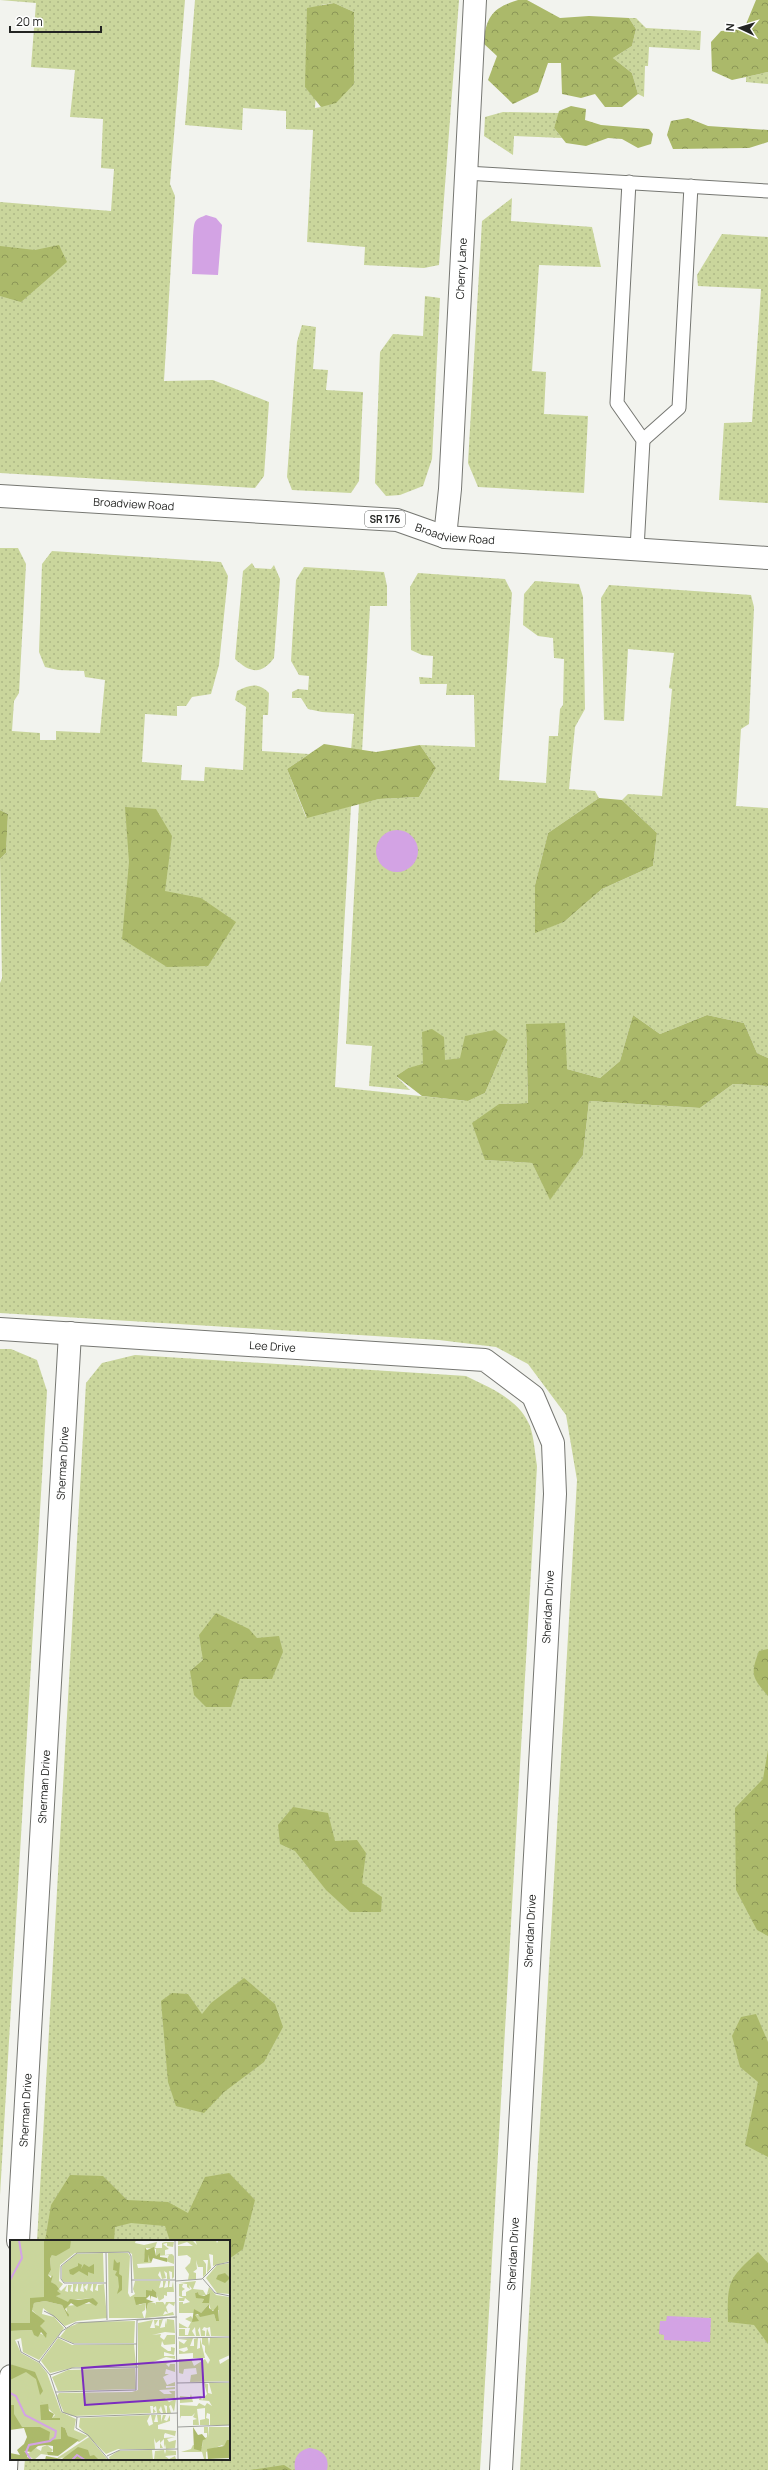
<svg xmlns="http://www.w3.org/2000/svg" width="768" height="2470" font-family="Manrope,sans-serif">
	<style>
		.grass { fill: url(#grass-dots); fill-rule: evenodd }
		.forest { fill: url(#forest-crowns) }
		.water { fill: #d3a3e4 }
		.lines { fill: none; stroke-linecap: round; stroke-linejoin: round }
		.lane-casing { stroke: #767772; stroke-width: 15 }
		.street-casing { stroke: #767772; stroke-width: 24 }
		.primary-casing { stroke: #767772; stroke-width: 24 }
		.lane { stroke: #fff; stroke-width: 13 }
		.street { stroke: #fff; stroke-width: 22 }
		.primary { stroke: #fff; stroke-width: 22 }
		.labels { text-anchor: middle; stroke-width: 3; stroke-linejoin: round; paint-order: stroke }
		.shield { fill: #fff; stroke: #656664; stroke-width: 1 }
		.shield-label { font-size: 10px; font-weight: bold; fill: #232422 }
		.street-label { font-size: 11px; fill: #232422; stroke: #fff }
		.inset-river { fill: none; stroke: #d3a3e4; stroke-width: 2 }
		.inset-road { fill: none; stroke: #9fa09c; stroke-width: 1 }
		.view { fill: #7b2cbf; fill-opacity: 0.15; stroke: #7b2cbf; stroke-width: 2 }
		.inset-edge { fill: none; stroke: #232422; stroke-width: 2 }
	</style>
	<defs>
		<pattern id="grass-dots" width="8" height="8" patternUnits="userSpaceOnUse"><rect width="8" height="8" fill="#cad69c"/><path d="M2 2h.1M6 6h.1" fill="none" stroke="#adb886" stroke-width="1.8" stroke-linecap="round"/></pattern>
		<pattern id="forest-crowns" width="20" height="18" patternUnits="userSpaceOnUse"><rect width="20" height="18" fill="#abb96a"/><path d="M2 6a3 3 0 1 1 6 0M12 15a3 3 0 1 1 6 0" fill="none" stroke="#8b9657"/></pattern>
	</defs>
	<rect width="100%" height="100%" fill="#f2f3ee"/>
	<!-- grass -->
	<g class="grass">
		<path d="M 0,0 L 185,0 L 170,184 L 175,196 L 164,381 L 213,380 L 269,402 L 264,476 L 255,488 L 0,473 L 0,202 L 111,211 L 114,169 L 101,168 L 103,119 L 70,117 L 75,70 L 31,67 L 36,3 Z"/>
		<path d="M 195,0 L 459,0 L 439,265 L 424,268 L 364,265 L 365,247 L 307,242 L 313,130 L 286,129 L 286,111 L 243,108 L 242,130 L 185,125 ZM 334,3 L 354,12 L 354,84 L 321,107 L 315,108 L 321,5 Z"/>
		<path d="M 629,18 L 636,18 L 646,28 L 701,31 L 700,50 L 649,47 L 648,66 L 645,66 L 644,97 L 638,94 L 632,73 L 613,58 L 632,46 L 636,29 Z"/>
		<path d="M 768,72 L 768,84 L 746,82 L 746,77 Z"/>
		<path d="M 503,112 L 559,113 L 554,128 L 562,138 L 514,136 L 513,155 L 484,136 L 485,117 Z"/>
		<path d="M 512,198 L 511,221 L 592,227 L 601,267 L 539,265 L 532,371 L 546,372 L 544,414 L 588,416 L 584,493 L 478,487 L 468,463 L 482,221 Z"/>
		<path d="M 722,234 L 768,237 L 768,503 L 719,500 L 724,423 L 752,422 L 761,289 L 698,286 L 697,275 Z"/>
		<path d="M 425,296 L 440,298 L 432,459 L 423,486 L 400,495 L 386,496 L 375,483 L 380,352 L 393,334 L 423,336 Z"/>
		<path d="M 302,325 L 316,327 L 313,369 L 328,370 L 326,390 L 363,392 L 359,481 L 351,493 L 292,490 L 287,477 L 297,342 Z"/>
		<path d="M 0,548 L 18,548 L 26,564 L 19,693 L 14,701 L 12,731 L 40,733 L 40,740 L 56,740 L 56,731 L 100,733 L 105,680 L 85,677 L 84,671 L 58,670 L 45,667 L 39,652 L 42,564 L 52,551 L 221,562 L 228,576 L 219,665 L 211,694 L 192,697 L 186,706 L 177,706 L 177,716 L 145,714 L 142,762 L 182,765 L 181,780 L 204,781 L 205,767 L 243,770 L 246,707 L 235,700 L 237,691 C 250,685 258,682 269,693 L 268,715 L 263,715 L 262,751 L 309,754 L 287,769 L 306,817 L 351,806 L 335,1087 L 468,1101 L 485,1093 L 508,1040 L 460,1058 L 408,1068 L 396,1076 L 410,1090 L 369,1086 L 372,1046 L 346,1044 L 359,804 L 379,799 L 419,797 L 436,768 L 420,745 L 475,747 L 474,695 L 446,695 L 447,684 L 420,684 L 419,677 L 432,678 L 433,656 L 422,655 L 411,650 L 410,587 L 418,573 L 505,579 L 512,593 L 499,780 L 546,783 L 549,736 L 558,736 L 560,709 L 563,705 L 564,659 L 554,658 L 553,638 L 538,636 L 523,625 L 524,594 L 535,581 L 579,584 L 583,597 L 585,709 L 575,727 L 569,789 L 595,791 L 599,798 L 548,833 L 535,885 L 535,932 L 564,922 L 602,889 L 653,866 L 657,833 L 622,800 L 628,794 L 662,796 L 672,689 L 669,688 L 674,653 L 628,649 L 624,721 L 604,720 L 601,598 L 609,585 L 751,595 L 754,607 L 749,724 L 741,729 L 736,806 L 768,808 L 768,1058 L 757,1053 L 744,1023 L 707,1015 L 660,1034 L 633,1015 L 620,1061 L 600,1078 L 567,1069 L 526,1025 L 528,1103 L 499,1104 L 485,1160 L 532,1163 L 550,1199 L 583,1155 L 589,1101 L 700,1108 L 733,1084 L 768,1086 L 768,2470 L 520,2470 L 577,1480 L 566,1415 L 528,1364 L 496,1347 L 439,1340 L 0,1313 L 0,983 L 2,978 L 0,859 L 6,853 L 8,814 L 0,810 Z"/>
		<path d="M 252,563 L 255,568 L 271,569 L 274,565 L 280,579 L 274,658 C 261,676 249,672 235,659 L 243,571 Z"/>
		<path d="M 304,567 L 384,572 L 387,586 L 387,606 L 370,606 L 362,752 L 351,751 L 354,714 L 322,712 L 308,709 L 301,698 L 292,698 L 292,692 L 298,689 L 308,690 L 309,676 L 299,675 L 291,661 L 296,580 Z"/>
		<path d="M 0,1349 L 11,1349 L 37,1360 L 47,1391 L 0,2195 Z"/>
		<path d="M 135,1355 L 466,1376 C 490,1388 519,1399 530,1426 C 534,1438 535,1453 537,1466 L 480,2470 L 24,2470 L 25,2459 L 229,2459 L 229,2241 L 37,2241 L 86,1383 L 102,1363 Z"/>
	</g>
	<!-- forest -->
	<g class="forest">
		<path d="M 518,0 L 527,0 L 560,18 L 589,16 L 629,18 L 636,29 L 632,46 L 613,58 L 632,73 L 638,94 L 622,107 L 605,107 L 595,94 L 581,98 L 562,94 L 561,63 L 548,63 L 538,92 L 513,104 L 488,80 L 497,56 L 483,43 C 487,16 492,8 518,0 Z"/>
		<path d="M 756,0 L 768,0 L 768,72 L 732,80 L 712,71 L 711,42 L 721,31 L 744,29 Z"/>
		<path d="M 334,3 L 354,12 L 354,84 L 336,103 L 321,107 L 305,87 L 307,8 Z"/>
		<path d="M 571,106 L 586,109 L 585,120 L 601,125 L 649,129 L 653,134 L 651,144 L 638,148 L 622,139 L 608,138 L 586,146 L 566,143 L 554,128 L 559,111 Z"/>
		<path d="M 688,118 L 708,126 L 768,130 L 768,142 L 749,148 L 673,149 L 667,135 L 671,121 Z"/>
		<path d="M 59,245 L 67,262 L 21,302 L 0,296 L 0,246 L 35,250 Z"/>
		<path d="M 324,744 L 376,752 L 420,745 L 436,768 L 419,797 L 379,799 L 307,818 L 287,769 Z"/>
		<path d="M 599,798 L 622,800 L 657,833 L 653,866 L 602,889 L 564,922 L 535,933 L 535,885 L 548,833 Z"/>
		<path d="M 125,807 L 156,809 L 172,836 L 165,891 L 201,898 L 236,922 L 208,966 L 167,967 L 122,939 L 129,862 Z"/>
		<path d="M 0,810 L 8,814 L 6,853 L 0,859 Z"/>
		<path d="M 633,1015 L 660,1034 L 707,1015 L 744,1023 L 757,1053 L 768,1058 L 768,1086 L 733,1084 L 700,1108 L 589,1101 L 583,1155 L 550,1200 L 532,1163 L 485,1160 L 472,1123 L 499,1104 L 528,1103 L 526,1024 L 565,1023 L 567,1069 L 600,1078 L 620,1061 Z"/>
		<path d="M 432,1029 L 444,1037 L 445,1060 L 460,1058 L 465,1036 L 495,1030 L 508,1040 L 485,1093 L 468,1101 L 422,1096 L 396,1076 L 408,1068 L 423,1064 L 422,1032 Z"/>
		<path d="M 216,1613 L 249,1629 L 257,1638 L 279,1636 L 283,1652 L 272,1679 L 240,1679 L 231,1707 L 206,1707 L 194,1695 L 190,1671 L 203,1660 L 199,1635 Z"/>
		<path d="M 768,1649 L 768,1696 C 752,1677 750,1675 759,1651 Z"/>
		<path d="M 768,1750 L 768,1936 L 757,1930 L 736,1890 L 735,1808 L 763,1779 Z"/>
		<path d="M 293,1807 L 328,1813 L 335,1841 L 357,1840 L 366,1853 L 362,1883 L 382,1897 L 381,1912 L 350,1912 L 326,1890 L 295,1851 L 280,1844 L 278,1825 Z"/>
		<path d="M 244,1978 L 275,2004 L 283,2027 L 264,2062 L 224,2092 L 204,2113 L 176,2106 L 168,2082 L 161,2001 L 172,1993 L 188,1994 L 202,2014 L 211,2003 Z"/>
		<path d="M 756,2014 L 768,2042 L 768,2157 L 745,2145 L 758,2082 L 740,2067 L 732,2036 L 741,2017 Z"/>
		<path d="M 229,2173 L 255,2200 L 243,2249 L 229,2259 L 229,2241 L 170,2241 L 165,2226 L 131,2223 L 115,2227 L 114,2241 L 45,2241 L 51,2205 L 70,2175 L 103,2176 L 127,2200 L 168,2202 L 188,2213 L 205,2177 Z"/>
		<path d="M 758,2252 L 768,2263 L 768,2344 L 754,2325 L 728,2322 C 727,2282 728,2279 758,2252 Z"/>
		<path d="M 284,2465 L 292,2470 L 250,2470 Z"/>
	</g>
	<!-- water -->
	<g class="water">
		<path d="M 206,215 L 216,218 L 222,225 L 218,275 L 192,274 C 193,263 192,228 195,222 C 197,218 202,217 206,215 Z"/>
		<circle cx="397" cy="851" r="21"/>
		<path d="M 667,2316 L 711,2318 L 710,2342 L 664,2340 L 664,2335 L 659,2334 L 660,2321 L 666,2321 Z"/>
		<path d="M 309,2448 C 322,2449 330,2457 327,2470 L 295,2470 C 293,2458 298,2451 309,2448 Z"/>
	</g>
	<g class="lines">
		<!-- lane casing -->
		<g class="lane-casing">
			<g id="lane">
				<path d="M 466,173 L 768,191"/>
				<path d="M 629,182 L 617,403 L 643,440 L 637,549"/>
				<path d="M 643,440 L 679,408 L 691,186"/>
			</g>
		</g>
		<!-- street casing -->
		<g class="street-casing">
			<g id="street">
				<path id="s1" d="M 445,537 L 450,489 L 475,0"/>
				<path id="s2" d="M 0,1329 L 485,1360 L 533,1396 L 553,1443 L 555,1494 L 501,2470"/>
				<path id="s3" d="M 18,2241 L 70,1333"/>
				<path d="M 6,2470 L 11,2376"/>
			</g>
		</g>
		<!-- primary casing -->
		<g class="primary-casing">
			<g id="primary">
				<path id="s4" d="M 0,496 L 397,520 L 445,537 L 768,558"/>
			</g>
		</g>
		<!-- lane -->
		<use href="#lane" class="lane"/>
		<!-- street -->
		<use href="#street" class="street"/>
		<!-- primary -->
		<use href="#primary" class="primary"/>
	</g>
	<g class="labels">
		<!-- shield labels -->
		<rect class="shield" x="365" y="511" width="40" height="16" rx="3"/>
		<g class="shield-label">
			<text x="385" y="523">SR 176</text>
		</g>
		<!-- street labels -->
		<g class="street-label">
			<text dy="4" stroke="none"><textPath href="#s1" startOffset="269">Cherry Lane</textPath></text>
			<text dy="4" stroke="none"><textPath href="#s4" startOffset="134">Broadview Road</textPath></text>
			<text dy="4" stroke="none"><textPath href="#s4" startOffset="458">Broadview Road</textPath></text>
			<text dy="4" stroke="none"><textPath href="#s2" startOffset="273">Lee Drive</textPath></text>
			<text dy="4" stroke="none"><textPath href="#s3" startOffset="779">Sherman Drive</textPath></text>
			<text transform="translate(548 1607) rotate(-87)" y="4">Sheridan Drive</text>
			<text dy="4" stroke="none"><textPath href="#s3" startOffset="455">Sherman Drive</textPath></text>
			<text transform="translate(530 1931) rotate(-87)" y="4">Sheridan Drive</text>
			<text dy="4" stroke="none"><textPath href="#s3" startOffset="131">Sherman Drive</textPath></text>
			<text transform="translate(513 2254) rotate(-87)" y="4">Sheridan Drive</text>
		</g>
	</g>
	<!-- overview -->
	<g transform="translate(10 2240)">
		<rect width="220" height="220" fill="#f2f3ee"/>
		<path d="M 61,0 L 126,0 L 125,3 L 134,5 L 147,2 L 145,8 L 152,8 L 152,3 L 155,2 L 164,2 L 163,7 L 157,6 L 157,3 L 153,4 L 159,9 L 155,10 L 155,15 L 162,14 L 164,16 L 164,24 L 156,21 L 159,15 L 146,16 L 146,9 L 136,8 L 134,21 L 138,22 L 137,16 L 140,15 L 141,23 L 127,24 L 128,28 L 164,26 L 164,37 L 162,39 L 162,32 L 159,31 L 160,39 L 157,39 L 157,33 L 154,31 L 156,38 L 152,39 L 150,31 L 148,35 L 151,39 L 124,39 L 122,14 L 119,12 L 65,13 L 50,25 L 49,41 L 53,44 L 49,49 L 51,51 L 57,45 L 55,51 L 58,52 L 58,45 L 62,45 L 60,51 L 63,52 L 63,44 L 67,44 L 65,51 L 68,52 L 68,44 L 72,44 L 70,51 L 74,52 L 73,44 L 77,44 L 74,47 L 77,51 L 78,44 L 82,44 L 80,50 L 83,52 L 83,44 L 87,44 L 85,50 L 88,51 L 88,45 L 94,44 L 97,78 L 67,81 L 55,86 L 33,68 L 32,74 L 44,77 L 54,88 L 29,120 L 13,112 L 11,98 L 5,100 L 11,113 L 29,123 L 37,133 L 51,172 L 66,179 L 64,190 L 78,196 L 69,202 L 58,196 L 55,188 L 50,186 L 48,178 L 42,178 L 45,175 L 28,158 L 29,145 L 25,135 L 0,124 L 0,91 L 22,90 L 36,96 L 37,93 L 30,87 L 31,79 L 22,70 L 24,63 L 35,61 L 52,65 L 58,77 L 56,66 L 84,63 L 83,58 L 62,60 L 58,63 L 46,56 L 44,45 L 41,42 L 41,36 L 38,35 L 41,30 L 40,19 L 42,15 L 57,9 ZM 185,0 L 206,0 L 207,3 L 208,1 L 220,0 L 220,21 L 203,26 L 203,15 L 199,14 L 201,28 L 197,33 L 198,20 L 193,20 L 196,24 L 196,34 L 193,37 L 193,27 L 188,27 L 186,20 L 187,29 L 183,32 L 186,33 L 186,39 L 178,40 L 179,34 L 175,28 L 180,23 L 181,18 L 177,15 L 168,16 L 168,6 L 183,6 L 177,2 L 168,5 L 168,1 L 183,1 L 187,5 ZM 93,13 L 94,42 L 54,42 L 52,40 L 52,26 L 66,14 ZM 98,13 L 118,13 L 120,16 L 118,53 L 120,57 L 125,54 L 123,49 L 125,41 L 151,41 L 149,48 L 153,47 L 153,41 L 156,41 L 154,48 L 158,47 L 158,41 L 160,41 L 159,47 L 162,47 L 163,41 L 164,52 L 157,52 L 157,56 L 154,55 L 154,58 L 149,61 L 145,51 L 136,57 L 126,58 L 129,65 L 136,63 L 135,70 L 132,72 L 134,78 L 99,78 ZM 220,23 L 220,54 L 207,53 L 196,38 L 207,25 ZM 186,41 L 183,49 L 193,50 L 196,55 L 189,56 L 188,52 L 185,53 L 189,58 L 194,59 L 192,63 L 200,53 L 197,54 L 199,47 L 206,55 L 220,57 L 220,96 L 201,96 L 200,87 L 197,88 L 200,96 L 196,96 L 197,88 L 194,87 L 192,90 L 195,91 L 195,96 L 191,96 L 190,87 L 188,90 L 190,96 L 186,96 L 185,87 L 182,91 L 185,96 L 169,96 L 169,89 L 175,89 L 175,95 L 178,95 L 180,88 L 169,88 L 169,83 L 178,88 L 181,82 L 175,79 L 181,76 L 184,81 L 185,75 L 204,74 L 206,81 L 209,80 L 209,70 L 201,70 L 199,64 L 191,73 L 169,73 L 169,62 L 173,62 L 173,64 L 180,62 L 175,58 L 174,61 L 169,61 L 169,58 L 174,58 L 169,56 L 169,44 L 173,44 L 172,47 L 175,49 L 172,51 L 172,56 L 176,56 L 176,52 L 182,49 L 179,45 L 180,49 L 177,47 L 177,44 L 169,43 ZM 146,62 L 153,62 L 155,65 L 156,62 L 165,62 L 164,66 L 159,63 L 156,67 L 158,73 L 155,71 L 153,75 L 163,72 L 164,75 L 135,78 L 138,63 L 145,63 L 145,65 ZM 153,79 L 150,88 L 155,87 L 155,80 L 156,85 L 157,79 L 164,80 L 165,93 L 155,92 L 142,95 L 151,94 L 150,97 L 154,100 L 157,95 L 165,95 L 165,104 L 154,105 L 152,101 L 151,106 L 158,111 L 161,111 L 161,107 L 165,108 L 164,115 L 154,112 L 154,116 L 165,116 L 165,119 L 156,117 L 143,122 L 165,121 L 156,124 L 159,127 L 160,124 L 165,124 L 165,132 L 156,129 L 155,134 L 159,134 L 153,137 L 157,145 L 165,142 L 165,146 L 156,146 L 156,148 L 165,147 L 165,149 L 149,150 L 154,154 L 162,154 L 159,151 L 165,151 L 165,158 L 155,158 L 159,162 L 166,159 L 164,172 L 161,165 L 159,166 L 161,173 L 157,173 L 157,166 L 154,165 L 156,173 L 153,173 L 151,166 L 149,170 L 151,173 L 147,173 L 146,166 L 143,168 L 146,172 L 143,173 L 143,166 L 140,166 L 141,173 L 62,176 L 54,173 L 47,156 L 49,153 L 122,152 L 128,150 L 128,83 L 143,80 L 140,88 L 145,88 L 144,80 L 148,80 L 145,85 L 149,86 L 149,80 ZM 125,81 L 124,103 L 63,103 L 50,97 L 57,88 L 71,82 ZM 48,98 L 62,105 L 124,104 L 126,126 L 66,127 L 40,133 L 31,121 ZM 183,98 L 180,106 L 184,106 L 184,99 L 188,98 L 187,109 L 190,108 L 190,98 L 195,118 L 183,118 L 183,113 L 169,114 L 169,110 L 174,112 L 178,110 L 177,107 L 169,109 L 169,101 L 174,104 L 177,100 L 169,99 ZM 192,98 L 198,98 L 199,106 L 200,98 L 220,98 L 220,115 L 209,120 L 210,124 L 220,118 L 220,141 L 180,142 L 181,135 L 187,134 L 186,128 L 174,129 L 173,134 L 169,133 L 169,119 L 181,119 L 184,126 L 195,119 L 198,124 L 200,120 L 195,112 L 195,106 L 192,104 ZM 125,128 L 126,149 L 48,151 L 42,137 L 58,130 ZM 194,143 L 198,144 L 198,153 L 202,154 L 199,143 L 220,143 L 220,185 L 200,185 L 200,174 L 197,173 L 196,178 L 199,179 L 199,185 L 190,185 L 190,180 L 195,179 L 195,168 L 187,169 L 189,185 L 183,185 L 183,180 L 187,179 L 183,177 L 185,173 L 182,176 L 171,176 L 170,179 L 170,165 L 187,166 L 189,163 L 195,166 L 197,163 L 202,166 L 199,161 L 189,160 L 190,156 L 192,160 L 197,154 ZM 181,154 L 183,162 L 170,163 L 170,156 L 180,157 ZM 140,175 L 137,181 L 139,186 L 143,184 L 141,175 L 146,175 L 144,182 L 148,182 L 147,175 L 151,175 L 151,182 L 153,175 L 156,175 L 154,180 L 157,181 L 160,175 L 160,181 L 148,185 L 148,189 L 166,191 L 165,196 L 155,193 L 154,195 L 154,198 L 165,197 L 157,199 L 159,202 L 166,200 L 165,208 L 156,209 L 155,204 L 154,208 L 154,199 L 150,203 L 153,208 L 150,208 L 150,200 L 146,203 L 144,198 L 145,209 L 108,209 L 96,214 L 69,187 L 70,178 ZM 194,187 L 198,187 L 199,197 L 199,187 L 220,187 L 220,200 L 214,207 L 212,205 L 196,212 L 196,220 L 194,219 L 192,212 L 171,212 L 181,209 L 183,205 L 192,207 L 193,199 L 197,197 L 197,193 L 194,193 ZM 79,197 L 98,220 L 87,220 L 81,216 L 47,218 ZM 37,205 L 43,210 L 38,215 L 45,216 L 31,214 L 24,220 L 17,214 L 26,208 L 31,211 L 32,207 ZM 142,210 L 143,220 L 100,220 L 99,217 L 108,211 ZM 154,210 L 155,214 L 156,210 L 166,211 L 166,215 L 155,216 L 159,219 L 165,216 L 166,219 L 144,220 L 145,211 Z" fill="#cad69c"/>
		<path d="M 11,0 L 61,0 L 60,8 L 46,16 L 42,15 L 40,19 L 41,30 L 38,35 L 41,38 L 43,35 L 41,42 L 46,45 L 49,49 L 47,51 L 51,54 L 46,56 L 58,62 L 60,59 L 68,60 L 83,58 L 88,63 L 86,66 L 79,62 L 67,67 L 61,63 L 55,69 L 59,75 L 58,77 L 52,65 L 35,61 L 24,63 L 22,71 L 35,81 L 30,86 L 37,93 L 36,98 L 31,92 L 28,97 L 24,95 L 22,90 L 0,91 L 0,64 ZM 144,7 L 146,16 L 150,13 L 150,17 L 157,18 L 157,22 L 143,18 L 141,23 L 138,15 L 138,22 L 134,22 L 135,8 L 137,10 ZM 104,19 L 107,23 L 110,22 L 109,34 L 112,36 L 112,50 L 107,54 L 109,47 L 108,37 L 105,35 L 107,31 L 103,30 ZM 68,23 L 72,25 L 71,29 L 74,24 L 79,27 L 84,24 L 84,34 L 78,32 L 78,36 L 69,31 L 63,35 L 60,34 L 59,30 L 68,26 ZM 215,33 L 220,38 L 215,43 L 206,39 L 208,35 ZM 142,49 L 146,52 L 147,58 L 141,56 L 140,60 L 140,55 L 136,59 L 144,62 L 138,63 L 136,72 L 136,63 L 126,65 L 124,57 L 136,57 L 136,50 L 142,51 ZM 188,52 L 189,55 L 194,56 L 200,53 L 199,63 L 192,63 L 194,59 L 186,58 L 185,53 ZM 199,64 L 199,68 L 203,71 L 208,65 L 209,81 L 206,81 L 204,74 L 190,77 L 188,74 L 185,75 L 189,81 L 182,82 L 184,69 L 191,73 ZM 0,124 L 25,132 L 33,151 L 28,158 L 34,164 L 38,164 L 39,171 L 44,174 L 42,178 L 50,178 L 50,186 L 55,188 L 58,196 L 69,200 L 48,216 L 38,215 L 37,212 L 43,212 L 43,206 L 36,205 L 28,206 L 21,212 L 14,211 L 18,214 L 17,217 L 24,220 L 0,220 L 0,213 L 10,215 L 7,210 L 14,204 L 17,197 L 14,188 L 0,190 ZM 183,187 L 188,195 L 192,194 L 196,199 L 193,200 L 191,211 L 184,209 ZM 217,200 L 220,200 L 220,218 L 198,219 L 197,209 L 214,206 ZM 68,207 L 78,210 L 80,216 L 84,215 L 88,219 L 35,220 L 36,216 L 52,219 Z" fill="#abb96a"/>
		<path d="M 0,0 L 70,0 L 34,1 L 34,57 L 20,58 L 20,83 L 0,83 ZM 16,132 L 26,139 L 32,163 L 46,163 L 30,165 L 31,180 L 51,180 L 51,199 L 39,200 L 40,192 L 30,187 L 12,187 L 4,174 L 4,165 L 0,165 L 0,140 Z" fill="#cad69c"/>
		<path class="inset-river" d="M 0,40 L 12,18 L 9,0M 0,153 L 6,156 L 15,175 L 46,191 L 45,197 L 40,201 L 19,205 L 16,212 L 21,220M 62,220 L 67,215 L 75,220"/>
		<path class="inset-road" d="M 165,0 L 168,220M 96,13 L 97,80M 193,39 L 205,53 L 220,56M 121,40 L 166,40M 166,41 L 192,39 L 206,25 L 220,22M 96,43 L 54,43 L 51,39 L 51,26 L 67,13 L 119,12 L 121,16 L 122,53M 34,71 L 44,76 L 56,88M 127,80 L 165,77M 48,97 L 64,104 L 127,104M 168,98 L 220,97M 8,101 L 11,112 L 29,122 L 40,135 L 52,172 L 67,177 L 66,188 L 78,195 L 99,220M 29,122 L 52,91 L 65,83 L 167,77M 40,135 L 62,128 L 128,127M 167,143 L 220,142M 46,152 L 126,150 L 127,80M 67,177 L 168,173M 168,187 L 220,185M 97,216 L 110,210 L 168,209"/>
		<path class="view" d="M 192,119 L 194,157 L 75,165 L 72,128 Z"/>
		<rect width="220" height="220" class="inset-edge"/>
	</g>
	<!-- north arrow -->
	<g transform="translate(740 28) rotate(274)" stroke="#ffffff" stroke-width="3" paint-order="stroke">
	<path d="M0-3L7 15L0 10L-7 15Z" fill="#232422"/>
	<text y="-6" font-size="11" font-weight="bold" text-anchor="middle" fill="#232422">N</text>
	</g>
	<!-- scale -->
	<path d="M10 26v6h91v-6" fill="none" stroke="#232422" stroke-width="2"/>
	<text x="16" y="26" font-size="12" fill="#232422" stroke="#ffffff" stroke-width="3" paint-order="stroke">20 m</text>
</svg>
